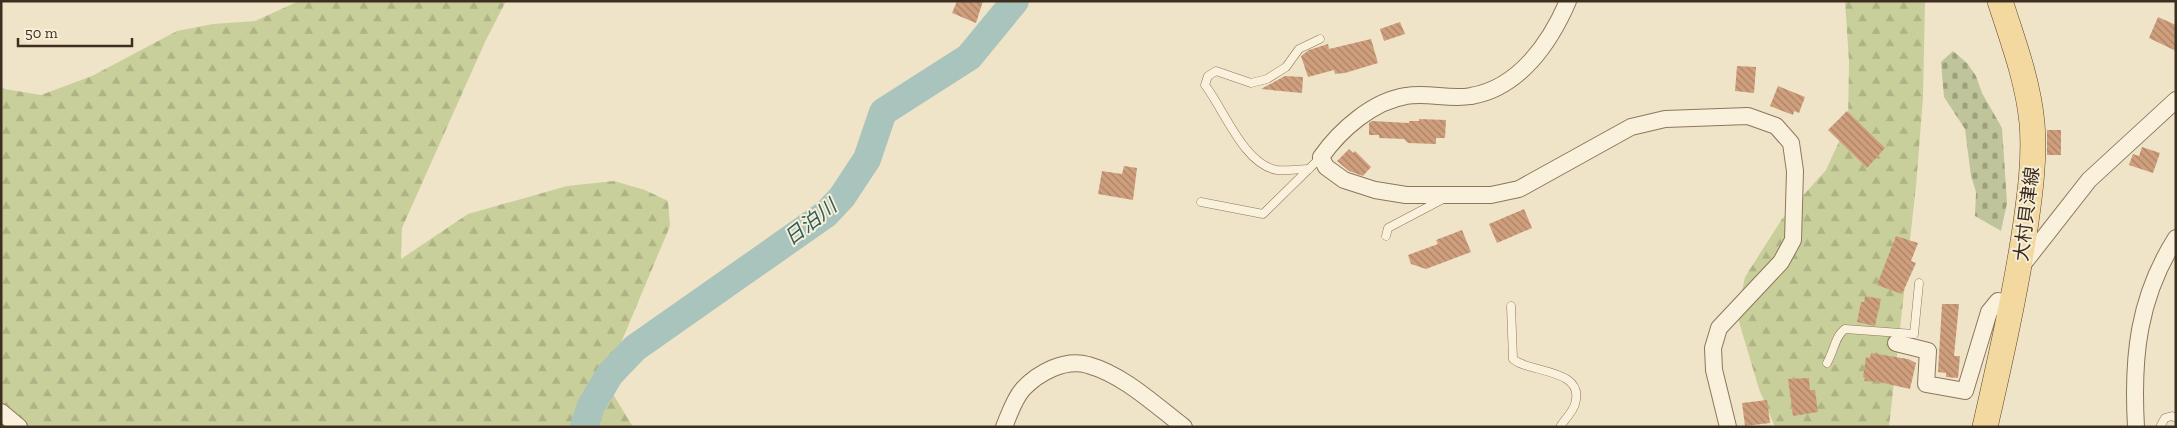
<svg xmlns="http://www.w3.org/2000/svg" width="2177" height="428" font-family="'Zilla Slab','Noto Sans JP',serif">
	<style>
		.forest { fill: url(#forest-firs) }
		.cemetery { fill: url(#cemetery-stones) }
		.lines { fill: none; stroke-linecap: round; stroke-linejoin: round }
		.river { stroke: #a9c4bc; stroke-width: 28 }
		.building { fill: url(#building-back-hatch) }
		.service-casing { stroke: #8d765c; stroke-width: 9 }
		.minor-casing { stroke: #8d765c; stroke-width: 18 }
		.primary-casing { stroke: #5b4430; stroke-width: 26 }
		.service { stroke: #faf1dc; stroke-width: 8 }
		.minor { stroke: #faf1dc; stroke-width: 16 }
		.primary { stroke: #f3d9a0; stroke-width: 25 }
		.labels { text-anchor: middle; stroke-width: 4; stroke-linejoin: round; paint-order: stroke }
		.street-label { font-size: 19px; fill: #3d2e20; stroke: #f7eed8 }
		.water-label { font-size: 20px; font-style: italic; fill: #2f5d5a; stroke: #f7eed8 }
	</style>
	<defs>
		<pattern id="forest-firs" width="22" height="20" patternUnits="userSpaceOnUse" patternTransform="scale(1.25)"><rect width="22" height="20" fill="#c9cf9b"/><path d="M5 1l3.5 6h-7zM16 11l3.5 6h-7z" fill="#aeb285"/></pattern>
		<pattern id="cemetery-stones" width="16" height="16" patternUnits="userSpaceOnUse" patternTransform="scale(1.25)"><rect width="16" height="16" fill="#bfc49a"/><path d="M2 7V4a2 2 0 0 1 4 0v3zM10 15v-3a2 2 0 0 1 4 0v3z" fill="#9ca07d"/></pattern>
		<pattern id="building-back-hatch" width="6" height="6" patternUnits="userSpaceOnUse" patternTransform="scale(1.25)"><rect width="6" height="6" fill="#cf9f7d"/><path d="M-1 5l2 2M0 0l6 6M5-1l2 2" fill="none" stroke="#a98266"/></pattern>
	</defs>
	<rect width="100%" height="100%" fill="#f0e4c8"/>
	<!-- forest -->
	<g class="forest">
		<path d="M 299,1 L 506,1 L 485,42 L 402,228 L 401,259 L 468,214 L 567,186 L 614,181 L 645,190 L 668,201 L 670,226 L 605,381 L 633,427 L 1,427 L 1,86 L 5,89 L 41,95 L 92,76 L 177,31 L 213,24 L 255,21 Z"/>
		<path d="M 1845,1 L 1925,1 L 1923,98 L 1916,186 L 1889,427 L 1775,427 L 1759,389 L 1737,315 L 1745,277 L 1782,219 L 1826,170 L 1848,122 L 1849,61 Z"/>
	</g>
	<!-- cemetery -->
	<path class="cemetery" d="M 1953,51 L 1967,63 L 1976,76 L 1982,93 L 2002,128 L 2007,203 L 2001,231 L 1975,216 L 1976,192 L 1971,176 L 1965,129 L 1944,97 L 1941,62 Z"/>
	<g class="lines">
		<!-- river -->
		<path class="river" d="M 584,427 L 591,406 L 610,374 L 635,348 L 826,214 L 842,197 L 867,159 L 883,112 L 969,57 L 1015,1"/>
	</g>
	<!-- building -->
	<g class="building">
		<path d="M 957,1 L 983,1 L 976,23 L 952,13 Z"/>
		<path d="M 2158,17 L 2176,25 L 2176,51 L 2149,38 Z"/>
		<path d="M 1400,22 L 1405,34 L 1384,41 L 1380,29 Z"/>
		<path d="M 1371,39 L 1378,63 L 1345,73 L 1335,74 L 1334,70 L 1308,77 L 1301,56 L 1309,50 L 1328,44 L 1329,49 Z"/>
		<path d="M 1737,66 L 1756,67 L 1754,93 L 1735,91 Z"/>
		<path d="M 1285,76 L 1303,77 L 1302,93 L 1261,89 Z"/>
		<path d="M 1778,86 L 1805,97 L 1799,113 L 1794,111 L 1793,115 L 1770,106 Z"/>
		<path d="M 1847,111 L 1885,148 L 1867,168 L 1828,130 Z"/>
		<path d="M 1419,119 L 1446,120 L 1445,138 L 1436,138 L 1436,144 L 1408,143 L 1404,139 L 1379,138 L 1379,135 L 1369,135 L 1369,123 L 1372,121 L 1409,123 L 1409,121 L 1419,121 Z"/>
		<rect x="2047" y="130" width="14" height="25"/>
		<path d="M 2142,147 L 2160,153 L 2153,173 L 2129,165 L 2133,154 L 2139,156 Z"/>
		<path d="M 1349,149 L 1353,153 L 1355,151 L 1371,167 L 1363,176 L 1349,171 L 1337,161 Z"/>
		<path d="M 1124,166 L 1137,168 L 1133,200 L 1098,194 L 1102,171 L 1122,174 Z"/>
		<path d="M 1524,209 L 1532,228 L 1497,243 L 1489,224 Z"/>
		<path d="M 1462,230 L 1471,252 L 1426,269 L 1411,264 L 1408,255 L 1438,244 L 1436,240 Z"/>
		<path d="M 1896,236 L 1918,243 L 1911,261 L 1916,263 L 1902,294 L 1877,285 Z"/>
		<path d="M 1865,296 L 1881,299 L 1875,326 L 1857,322 L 1861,302 L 1864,302 Z"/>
		<path d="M 1942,304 L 1959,304 L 1954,356 L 1960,356 L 1958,378 L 1946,377 L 1946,373 L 1938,372 Z"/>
		<path d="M 1871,353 L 1908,359 L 1916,363 L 1910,389 L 1879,382 L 1864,381 L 1865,378 L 1863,377 L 1866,357 L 1870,358 Z"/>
		<path d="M 1809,378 L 1810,390 L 1815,390 L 1818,412 L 1793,416 L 1788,379 Z"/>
		<path d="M 1767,400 L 1770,423 L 1745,426 L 1742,403 Z"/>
	</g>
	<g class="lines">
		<!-- service casing -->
		<g class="service-casing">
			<g id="service">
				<path d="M 1309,169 C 1299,169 1287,171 1277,170 C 1244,165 1223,108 1205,85 L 1208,76 L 1216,71 L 1251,83 L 1267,79 L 1286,67 L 1299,49 L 1320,39"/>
				<path d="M 1201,202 L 1263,214 L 1321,157"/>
				<path d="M 1386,236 L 1388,228 L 1443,199"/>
				<path d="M 1511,306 L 1513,359 C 1528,373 1586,368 1575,404 C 1573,412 1564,420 1560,427"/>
				<path d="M 1827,363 C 1834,351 1835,336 1845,329 L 1914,334 L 1919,283"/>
				<path d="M 2160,427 L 2165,418 L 2172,416 L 2176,418"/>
			</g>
		</g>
		<!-- minor casing -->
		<g class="minor-casing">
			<g id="minor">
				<path d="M 1568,1 C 1550,43 1519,88 1471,96 C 1450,100 1427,92 1406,96 C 1373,101 1340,130 1321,157 L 1326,167 L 1344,180 L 1375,190 L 1406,195 L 1491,195 L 1519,189 L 1631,127 L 1665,119 L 1748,116 L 1776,126 L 1791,143 L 1795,171 L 1793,240 L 1781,262 L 1719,328 L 1713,348 L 1714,370 L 1728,427"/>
				<path d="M 2020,268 L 2089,180 L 2176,100"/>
				<path d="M 1896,343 L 1928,351 L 1926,384 L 1965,391 L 1989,312 L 1998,301 L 2011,305"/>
				<path d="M 1,412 L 19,427"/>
				<path d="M 1004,427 C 1009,415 1014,399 1023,389 C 1038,373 1065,358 1088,365 C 1124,375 1155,405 1184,427"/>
				<path d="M 2136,427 C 2132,357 2138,298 2176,238"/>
			</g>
		</g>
		<!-- primary casing -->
		<g class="primary-casing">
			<path id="primary" d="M 1985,427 C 2000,361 2015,295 2025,229 C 2030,194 2035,158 2032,123 C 2028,81 2013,41 2000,1"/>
		</g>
		<!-- service -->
		<use href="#service" class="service"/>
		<!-- minor -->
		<use href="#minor" class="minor"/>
		<!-- primary -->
		<use href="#primary" class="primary"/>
	</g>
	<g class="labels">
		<!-- street labels -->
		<g class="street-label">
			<text transform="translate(2026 214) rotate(-83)" y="7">大村貝津線</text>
		</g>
		<!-- water labels -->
		<g class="water-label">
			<text transform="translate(810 222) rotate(-38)" y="7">日泊川</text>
		</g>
	</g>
	<!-- border -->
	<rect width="2177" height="428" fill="none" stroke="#3d2e20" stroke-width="5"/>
	<!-- scale -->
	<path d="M18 38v8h114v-8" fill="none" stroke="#3d2e20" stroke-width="2.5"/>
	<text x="25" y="38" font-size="15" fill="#3d2e20" stroke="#f7eed8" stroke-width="4" paint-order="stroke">50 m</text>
</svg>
